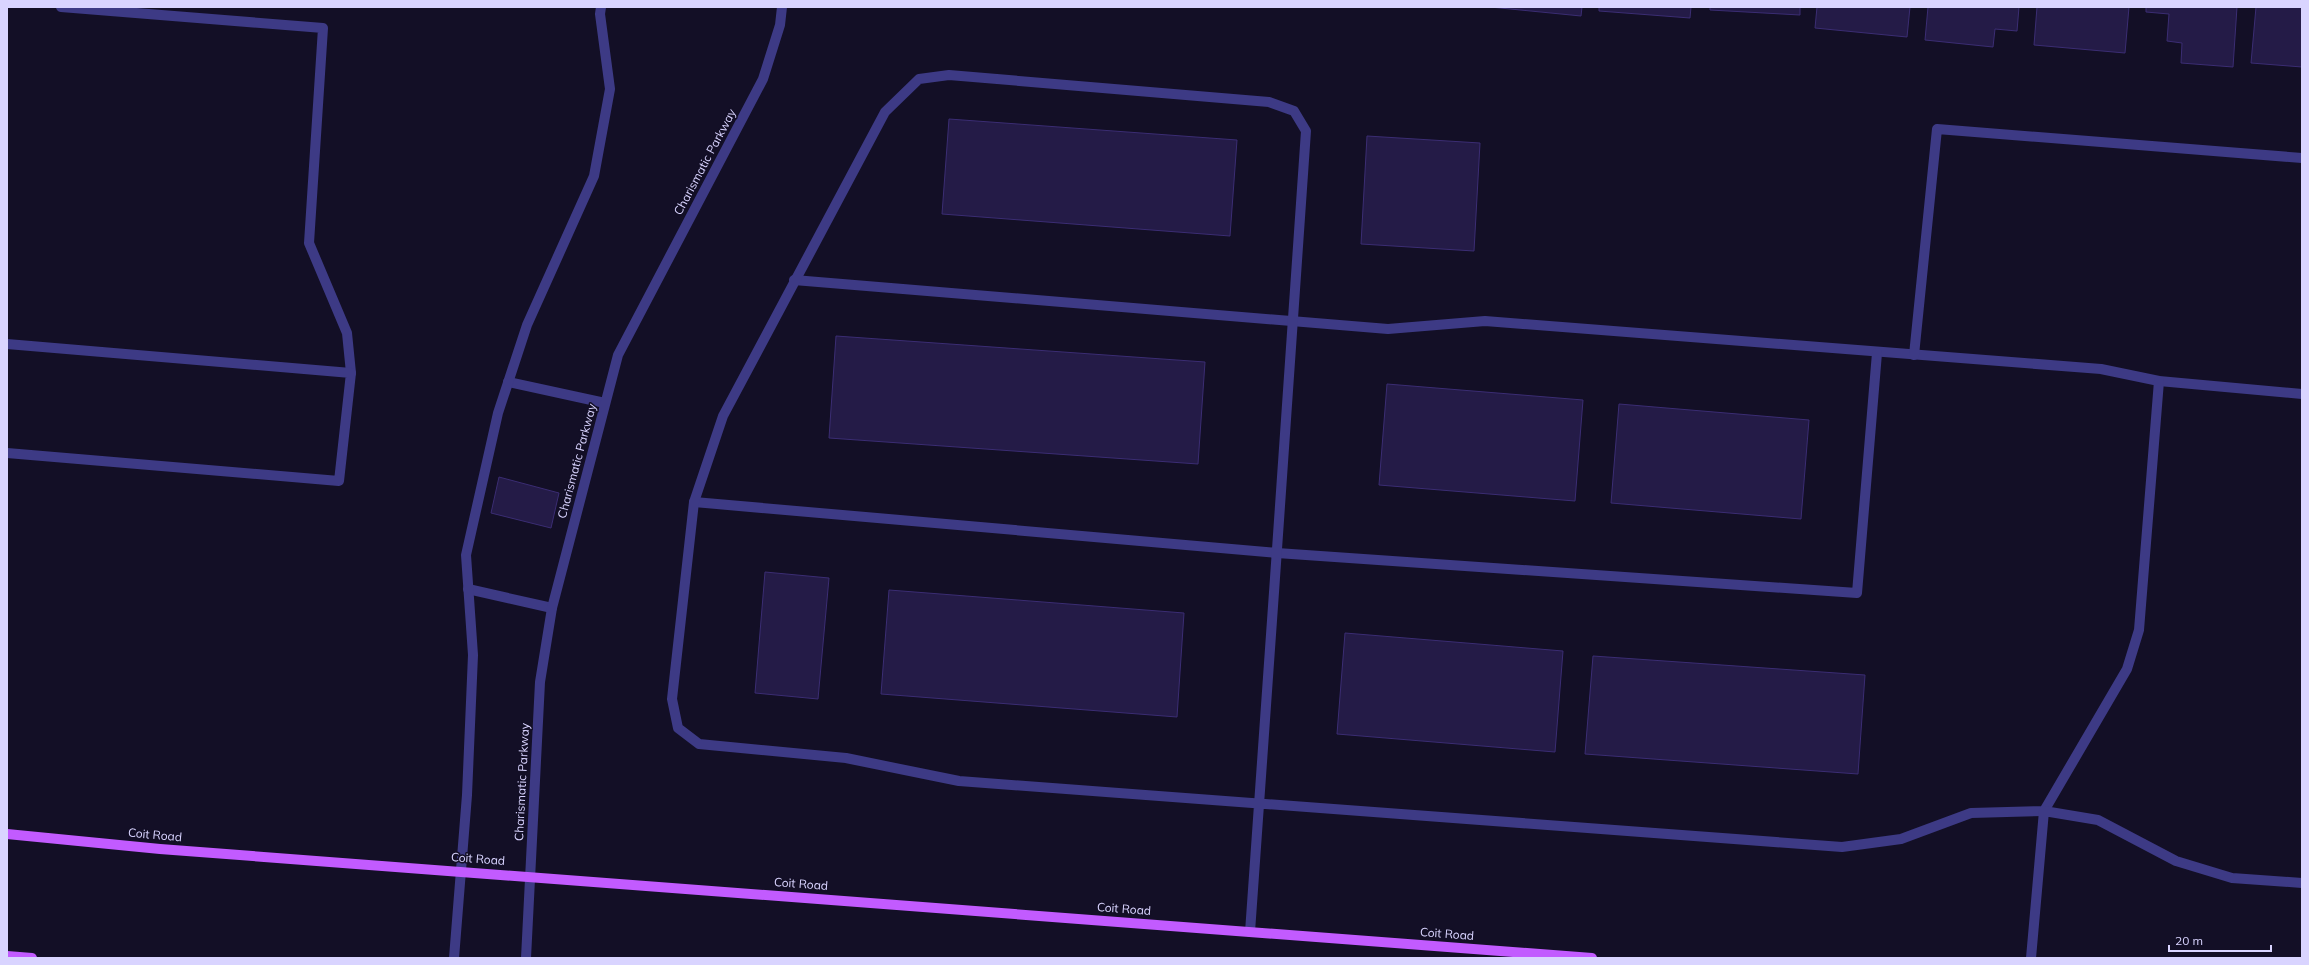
<svg xmlns="http://www.w3.org/2000/svg" width="2309" height="965" font-family="Mulish,sans-serif">
	<style>
		.building { fill: #241b47; stroke: #3b2d73 }
		.lines { fill: none; stroke-linecap: round; stroke-linejoin: round }
		.minor { stroke: #3d3a85; stroke-width: 10 }
		.major { stroke: #c25bff; stroke-width: 10 }
		.labels { text-anchor: middle; stroke-width: 3; stroke-linejoin: round; paint-order: stroke }
		.street-label { font-size: 12px; fill: #d9d4ff; stroke: #130f26 }
	</style>
	<rect width="100%" height="100%" fill="#130f26"/>
	<!-- building -->
	<g class="building">
		<path d="M 1490,7 L 1582,7 L 1581,16 Z"/>
		<path d="M 1599,7 L 1691,7 L 1690,18 L 1599,11 Z"/>
		<path d="M 1710,7 L 1800,7 L 1800,15 L 1710,10 Z"/>
		<path d="M 1817,7 L 1910,7 L 1907,37 L 1815,28 Z"/>
		<path d="M 1928,7 L 2019,7 L 2017,31 L 1995,29 L 1993,47 L 1925,40 Z"/>
		<path d="M 2037,7 L 2129,7 L 2125,53 L 2034,45 Z"/>
		<path d="M 2146,7 L 2237,7 L 2233,67 L 2181,63 L 2182,43 L 2167,41 L 2169,14 L 2146,12 Z"/>
		<path d="M 2256,7 L 2302,7 L 2302,67 L 2251,63 Z"/>
		<path d="M 949,119 L 1237,140 L 1230,236 L 942,214 Z"/>
		<path d="M 1367,136 L 1480,143 L 1474,251 L 1361,244 Z"/>
		<path d="M 836,336 L 1205,362 L 1198,464 L 829,438 Z"/>
		<path d="M 1387,384 L 1583,400 L 1575,501 L 1379,485 Z"/>
		<path d="M 1619,404 L 1809,420 L 1801,519 L 1611,503 Z"/>
		<path d="M 499,477 L 559,493 L 551,528 L 491,513 Z"/>
		<path d="M 765,572 L 829,578 L 818,699 L 755,693 Z"/>
		<path d="M 889,590 L 1184,613 L 1177,717 L 881,694 Z"/>
		<path d="M 1345,633 L 1563,651 L 1555,752 L 1337,734 Z"/>
		<path d="M 1593,656 L 1865,675 L 1858,774 L 1585,754 Z"/>
	</g>
	<g class="lines">
		<!-- minor -->
		<g class="minor">
			<path d="M 61,7 L 323,28 L 309,243 L 347,333 L 351,373"/>
			<path d="M 794,280 L 1388,329 L 1485,321 L 2101,369 L 2159,381 L 2302,394"/>
			<path d="M 7,344 L 351,373 L 339,481 L 7,453"/>
			<path d="M 1914,355 L 1937,129 L 2302,158"/>
			<path d="M 508,382 L 605,403"/>
			<path d="M 694,502 L 1277,553 L 1857,593 L 1877,353"/>
			<path d="M 468,589 L 552,608"/>
			<path d="M 1250,932 C 1268,665 1289,398 1306,131 L 1294,111 L 1269,102 L 949,75 L 919,79 L 885,112 L 723,416 L 694,502 L 672,699 L 678,728 L 699,744 L 846,758 L 959,781 L 1842,847 L 1901,839 L 1971,813 L 2044,811 L 2127,669 L 2139,630 L 2159,381"/>
			<path d="M 454,958 L 467,795 L 473,655 L 466,555 L 498,413 L 527,325 L 594,176 L 610,89 L 600,14 L 601,7"/>
			<path d="M 526,958 L 540,682 L 552,608 L 618,355 L 763,79 L 780,25 L 782,7"/>
			<path d="M 2031,958 L 2044,811 L 2098,820 L 2176,861 L 2232,878 L 2302,883"/>
		</g>
		<!-- major -->
		<g class="major">
			<path d="M 7,834 L 160,849 L 1592,958"/>
			<path d="M 7,956 L 32,958"/>
		</g>
	</g>
	<g class="labels">
		<!-- street labels -->
		<g class="street-label">
			<text transform="translate(705 162) rotate(-62)" y="4">Charismatic Parkway</text>
			<text transform="translate(577 461) rotate(-75)" y="4">Charismatic Parkway</text>
			<text transform="translate(522 782) rotate(-87)" y="4">Charismatic Parkway</text>
			<text transform="translate(155 835) rotate(5)" y="4">Coit Road</text>
			<text transform="translate(478 859) rotate(4)" y="4">Coit Road</text>
			<text transform="translate(801 884) rotate(4)" y="4">Coit Road</text>
			<text transform="translate(1124 909) rotate(4)" y="4">Coit Road</text>
			<text transform="translate(1447 934) rotate(4)" y="4">Coit Road</text>
		</g>
	</g>
	<!-- border -->
	<rect width="2309" height="965" fill="none" stroke="#d9d4ff" stroke-width="16"/>
	<!-- scale -->
	<path d="M2169 945v6h102v-6" fill="none" stroke="#d9d4ff" stroke-width="2"/>
	<text x="2175" y="945" font-size="12" fill="#d9d4ff" stroke="#130f26" stroke-width="3" paint-order="stroke">20 m</text>
</svg>
